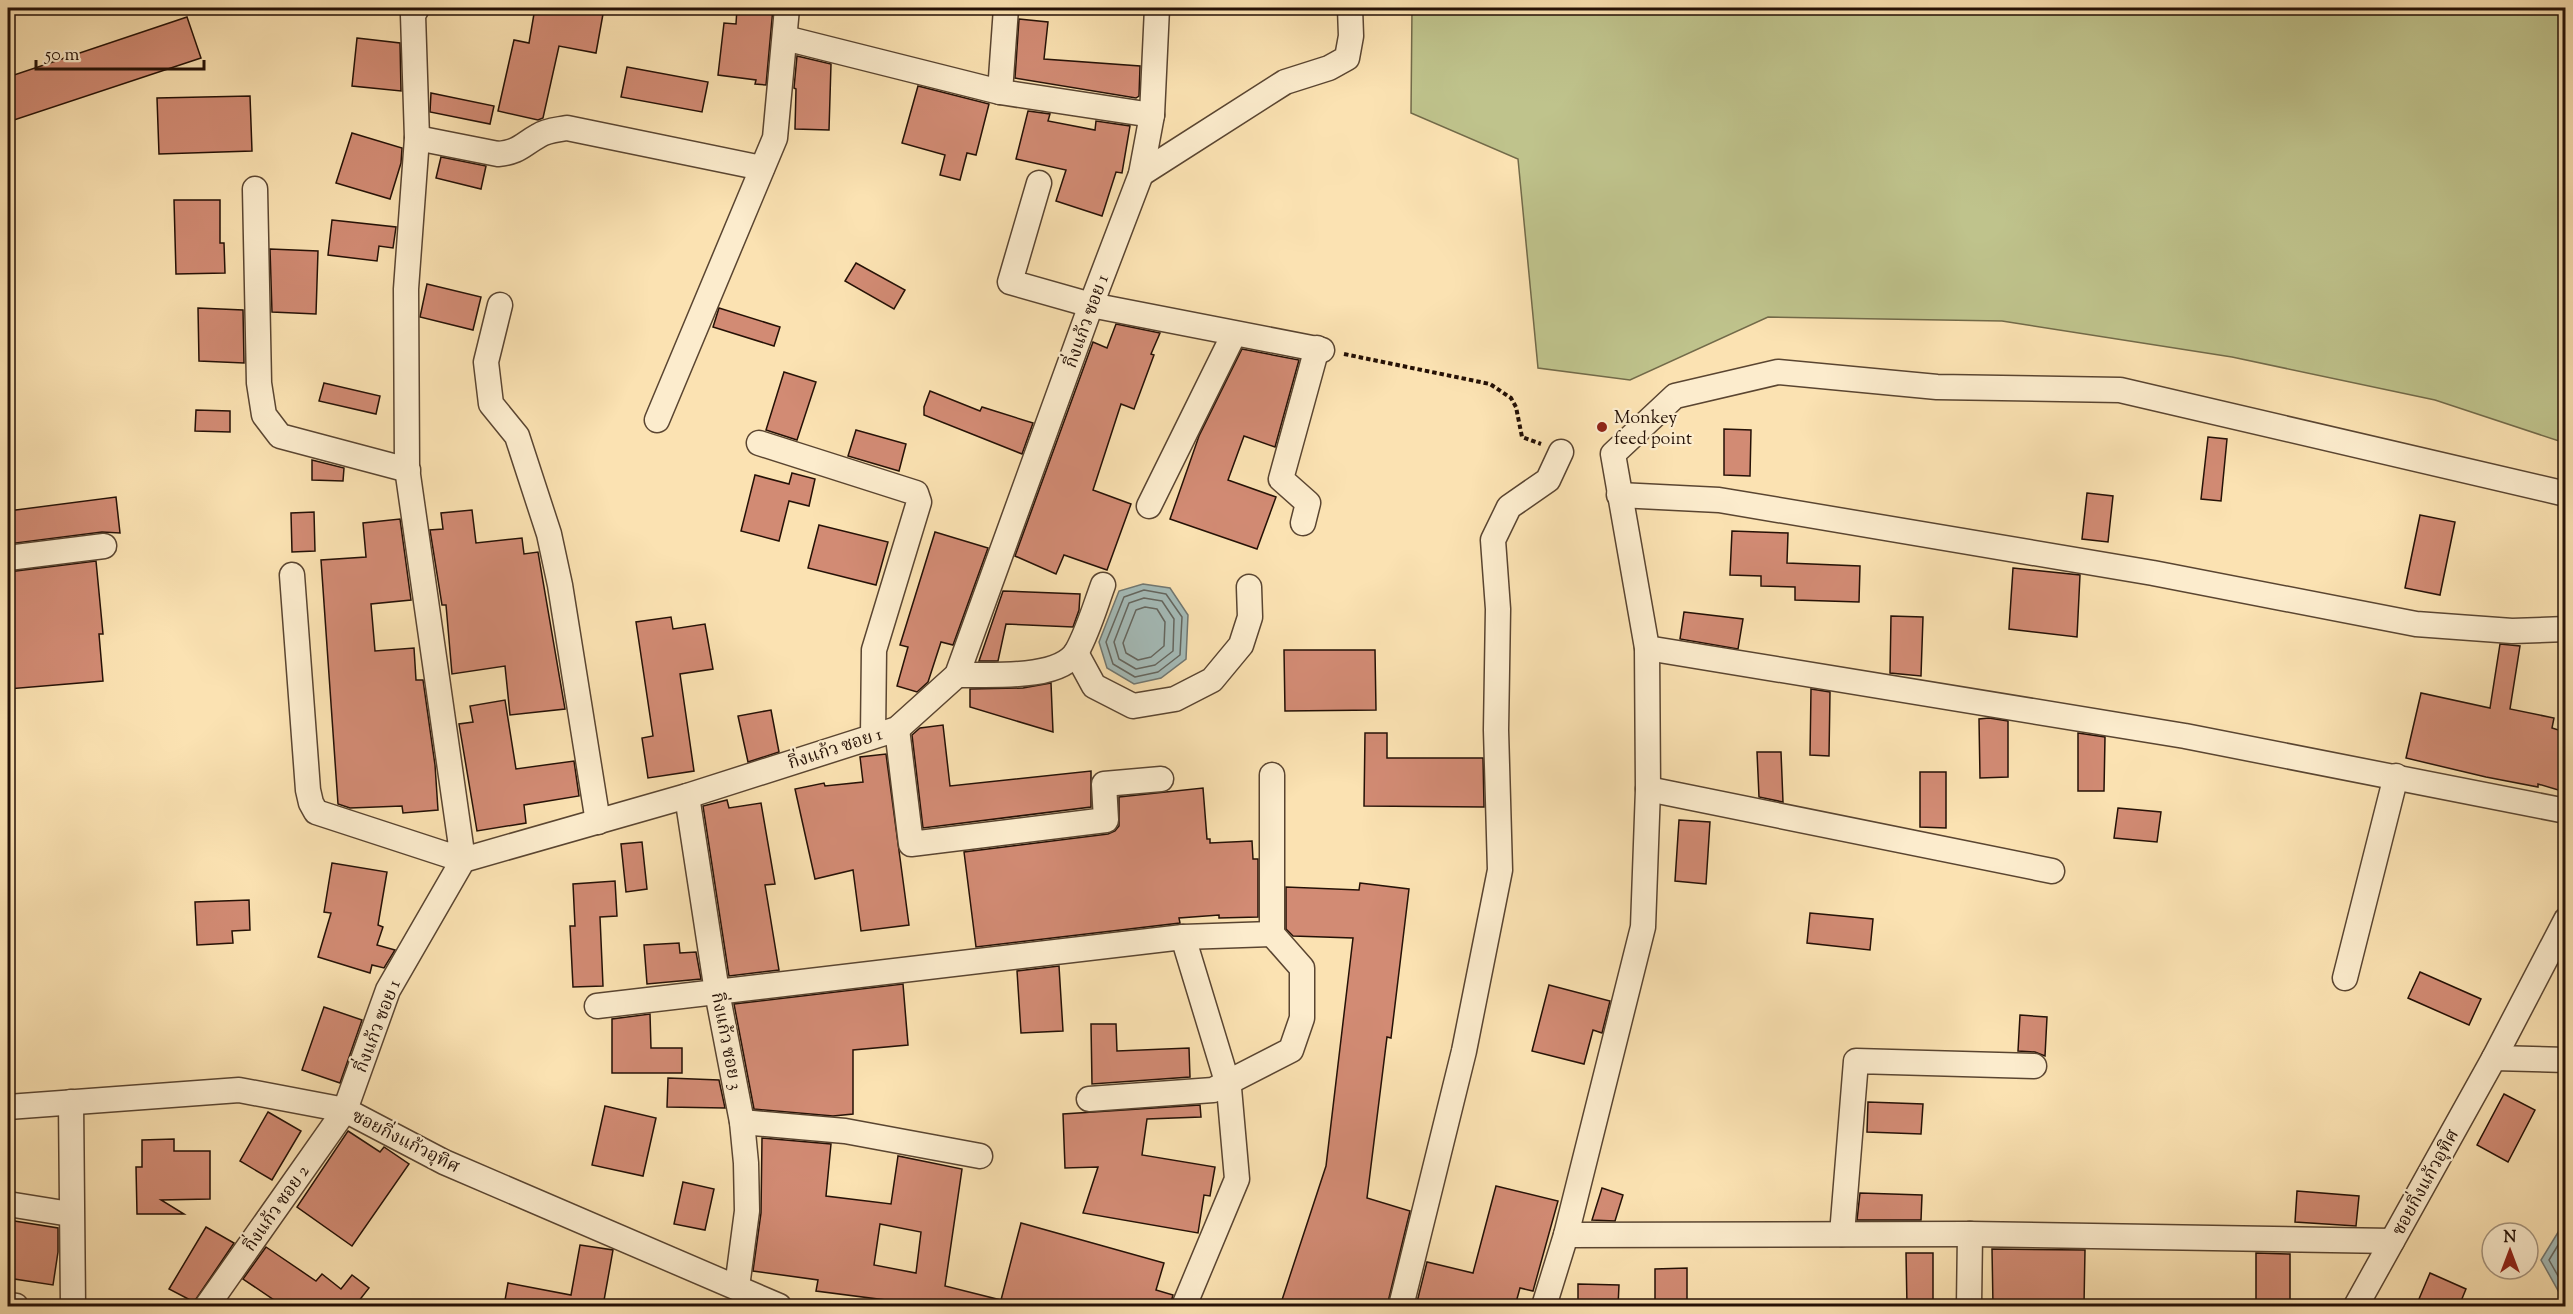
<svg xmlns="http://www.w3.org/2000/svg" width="2573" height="1314" font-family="'Sorts Mill Goudy','Noto Serif Thai',serif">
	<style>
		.green { fill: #bfc38c; stroke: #726a49; stroke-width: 1.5 }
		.water { fill: #a4bbb8; stroke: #717771; stroke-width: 1.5 }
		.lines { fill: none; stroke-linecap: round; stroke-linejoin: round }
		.shore { stroke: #64665f; stroke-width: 1.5 }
		.building { fill: #d28b74; stroke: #251106; stroke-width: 1.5; fill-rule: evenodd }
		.minor-casing { stroke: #5a4531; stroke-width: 27 }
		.path { stroke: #251106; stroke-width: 4; stroke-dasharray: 4.5 3; stroke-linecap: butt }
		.minor { stroke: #fceccd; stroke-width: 24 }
		.poi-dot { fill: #8f2418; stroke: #fceccd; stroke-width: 2 }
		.labels { text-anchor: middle; stroke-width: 4.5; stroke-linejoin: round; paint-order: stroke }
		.street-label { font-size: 18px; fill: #251106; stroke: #fceccd }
		.poi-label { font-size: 18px; fill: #251106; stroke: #fceccd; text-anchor: start }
	</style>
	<rect width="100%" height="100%" fill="#fbe2b2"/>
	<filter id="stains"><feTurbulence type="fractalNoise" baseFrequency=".00333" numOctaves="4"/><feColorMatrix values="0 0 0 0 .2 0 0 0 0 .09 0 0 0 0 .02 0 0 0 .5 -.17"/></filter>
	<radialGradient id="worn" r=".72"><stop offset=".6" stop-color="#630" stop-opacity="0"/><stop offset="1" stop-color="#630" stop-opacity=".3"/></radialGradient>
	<!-- green -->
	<path class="green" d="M 1412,8 L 2565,8 L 2565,443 L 2435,400 L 2232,357 L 2002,321 L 1768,317 L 1630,380 L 1538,368 L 1518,159 L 1411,113 Z"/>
	<!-- water -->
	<g class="water">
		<path d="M 1143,584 L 1170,588 L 1188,615 L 1186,659 L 1161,678 L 1134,684 L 1107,668 L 1099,642 L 1119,591 Z"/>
		<path d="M 2565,1221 L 2565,1303 L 2541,1260 Z"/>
	</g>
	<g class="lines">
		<!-- shore -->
		<g class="shore">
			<path d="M 1144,590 L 1166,594 L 1182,617 L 1180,655 L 1158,672 L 1135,677 L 1113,664 L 1106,642 L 1124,597 Z"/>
			<path d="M 1144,598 L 1162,601 L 1174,619 L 1173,651 L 1155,665 L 1136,669 L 1119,659 L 1114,642 L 1129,603 Z"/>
			<path d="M 1145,607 L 1157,609 L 1165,622 L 1164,646 L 1151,657 L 1138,660 L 1126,653 L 1123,643 L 1136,610 Z"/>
			<path d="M 2566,1232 L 2549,1260 L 2566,1290"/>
		</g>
	</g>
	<!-- building -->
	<g class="building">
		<path d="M 535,8 L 567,8 L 603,14 L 596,53 L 559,46 L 543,118 L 538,120 L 498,111 L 514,40 L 529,43 Z"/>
		<path d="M 737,8 L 773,8 L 766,85 L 755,84 L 756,80 L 718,75 L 724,23 L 736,24 Z"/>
		<path d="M 187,17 L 201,58 L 8,122 L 8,77 Z"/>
		<path d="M 1019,19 L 1048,22 L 1044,59 L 1140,66 L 1139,96 L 1136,98 L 1015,78 Z"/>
		<path d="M 357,38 L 400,43 L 401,91 L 352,86 Z"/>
		<path d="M 797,56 L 831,64 L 829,130 L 795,129 L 796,89 L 794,88 Z"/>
		<path d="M 627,67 L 708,82 L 702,112 L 621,97 Z"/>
		<path d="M 918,86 L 989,104 L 976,155 L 967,153 L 960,180 L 940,175 L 945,155 L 902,143 Z"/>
		<path d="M 431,93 L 494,106 L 490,124 L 430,112 Z"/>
		<path d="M 250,96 L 252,151 L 159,154 L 157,98 Z"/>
		<path d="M 1028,111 L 1050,114 L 1048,121 L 1095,130 L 1096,121 L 1130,126 L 1122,173 L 1116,172 L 1102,216 L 1056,201 L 1066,170 L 1016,159 Z"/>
		<path d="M 352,133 L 402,148 L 401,163 L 390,199 L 336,183 Z"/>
		<path d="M 441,157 L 486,166 L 481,189 L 436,178 Z"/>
		<path d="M 174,200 L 220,200 L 220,243 L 224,243 L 225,273 L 176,274 Z"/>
		<path d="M 332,220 L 396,227 L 393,248 L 379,246 L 377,261 L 328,255 Z"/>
		<path d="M 270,249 L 318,251 L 316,314 L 272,312 Z"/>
		<path d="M 856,263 L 905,290 L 894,309 L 845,281 Z"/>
		<path d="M 427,284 L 481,297 L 473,330 L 420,317 Z"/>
		<path d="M 198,308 L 243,310 L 244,363 L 199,361 Z"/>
		<path d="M 719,308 L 780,327 L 774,346 L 713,327 Z"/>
		<path d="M 1116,324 L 1160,333 L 1151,354 L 1154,355 L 1134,409 L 1121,404 L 1093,490 L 1131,504 L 1107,570 L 1064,555 L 1056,574 L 1015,556 L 1093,342 L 1107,348 Z"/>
		<path d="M 1242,349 L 1299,360 L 1275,447 L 1244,436 L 1228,480 L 1276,497 L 1257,549 L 1170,519 L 1199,436 Z"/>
		<path d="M 784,372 L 816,382 L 797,440 L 766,430 Z"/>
		<path d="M 324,383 L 380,396 L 376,414 L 319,401 Z"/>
		<path d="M 930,391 L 980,411 L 982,407 L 1033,423 L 1022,454 L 924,415 L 924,407 Z"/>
		<path d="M 196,410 L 230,411 L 230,432 L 195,431 Z"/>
		<path d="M 1724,429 L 1751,430 L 1750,476 L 1724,475 Z"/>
		<path d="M 856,430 L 906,444 L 899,471 L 848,456 Z"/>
		<path d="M 2208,437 L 2227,439 L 2221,501 L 2201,499 Z"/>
		<path d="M 312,460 L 344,468 L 343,481 L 312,480 Z"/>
		<path d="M 792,473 L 815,479 L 809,506 L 789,501 L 779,541 L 741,531 L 755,475 L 789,484 Z"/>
		<path d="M 2087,493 L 2113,496 L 2108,542 L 2082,539 Z"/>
		<path d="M 116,497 L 120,533 L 102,532 L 8,544 L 8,511 Z"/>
		<path d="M 472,510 L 476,543 L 522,538 L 524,554 L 538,552 L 565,709 L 510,715 L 505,666 L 452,674 L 446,605 L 442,605 L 430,530 L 443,529 L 441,513 Z"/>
		<path d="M 314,512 L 315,551 L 292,552 L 291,513 Z"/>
		<path d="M 2420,515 L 2455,522 L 2440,595 L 2405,588 Z"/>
		<path d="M 400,519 L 411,600 L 371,604 L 375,651 L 414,648 L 416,680 L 423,680 L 435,765 L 438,810 L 403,813 L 402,806 L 350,808 L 338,804 L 321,560 L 366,557 L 363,523 Z"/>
		<path d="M 819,525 L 888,542 L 876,585 L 808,568 Z"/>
		<path d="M 1732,531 L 1788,533 L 1787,563 L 1860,566 L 1859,602 L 1795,600 L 1795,587 L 1761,586 L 1761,576 L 1730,575 Z"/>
		<path d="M 935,532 L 988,548 L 953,645 L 941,642 L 928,682 L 917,692 L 897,686 L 908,647 L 900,645 Z"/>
		<path d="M 96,561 L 103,634 L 99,634 L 103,681 L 8,689 L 8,572 Z"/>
		<path d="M 2013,568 L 2080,575 L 2077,637 L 2009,629 Z"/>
		<path d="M 1003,591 L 1080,594 L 1079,610 L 1073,627 L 1006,624 L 998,661 L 979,661 Z"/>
		<path d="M 1684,612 L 1743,619 L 1738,649 L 1680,639 Z"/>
		<path d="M 1891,616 L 1923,617 L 1921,676 L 1890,673 Z"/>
		<path d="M 671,617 L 673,629 L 705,624 L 713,669 L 680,674 L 694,771 L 648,778 L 642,738 L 653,736 L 636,622 Z"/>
		<path d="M 2500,644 L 2520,646 L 2510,709 L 2554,718 L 2552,728 L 2565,732 L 2565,792 L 2538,784 L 2538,787 L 2486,777 L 2406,758 L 2421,693 L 2490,708 Z"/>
		<path d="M 1284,650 L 1375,650 L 1376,710 L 1285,711 Z"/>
		<path d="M 1051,683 L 1053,732 L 970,707 L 970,689 L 1023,688 Z"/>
		<path d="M 1811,689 L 1830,692 L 1829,756 L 1810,755 Z"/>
		<path d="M 505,700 L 516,769 L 574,761 L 579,796 L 524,805 L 526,823 L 477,831 L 459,724 L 473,722 L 470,706 Z"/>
		<path d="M 771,710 L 779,752 L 748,762 L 738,716 Z"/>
		<path d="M 1989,718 L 2008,721 L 2008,777 L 1980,778 L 1979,719 Z"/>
		<path d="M 943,725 L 950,786 L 1091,771 L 1091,807 L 923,828 L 912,735 L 920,728 Z"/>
		<path d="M 1365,733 L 1387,733 L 1387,758 L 1483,758 L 1484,807 L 1364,806 Z"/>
		<path d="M 2078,733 L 2105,737 L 2104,791 L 2078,791 Z"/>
		<path d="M 1757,752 L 1781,752 L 1783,802 L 1759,797 Z"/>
		<path d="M 886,754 L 909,925 L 861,931 L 853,870 L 815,879 L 795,789 L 824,783 L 825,786 L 863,782 L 860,757 Z"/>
		<path d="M 1920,772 L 1946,772 L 1946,828 L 1920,827 Z"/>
		<path d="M 1203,788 L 1207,839 L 1210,839 L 1210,843 L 1252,841 L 1253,859 L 1258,859 L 1258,917 L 1219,918 L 1219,915 L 1179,918 L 1180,923 L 976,947 L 964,852 L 1108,834 L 1115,831 L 1119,826 L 1119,797 Z"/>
		<path d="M 727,800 L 729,808 L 761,803 L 775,884 L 765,885 L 779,970 L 729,976 L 703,806 Z"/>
		<path d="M 2118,808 L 2161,812 L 2157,842 L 2114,838 Z"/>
		<path d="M 1679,820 L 1710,822 L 1706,884 L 1675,881 Z"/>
		<path d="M 642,842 L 647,889 L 626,892 L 621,844 Z"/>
		<path d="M 332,863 L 387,872 L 378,925 L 383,927 L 377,945 L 395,950 L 384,968 L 372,965 L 370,973 L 318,957 L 331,913 L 324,912 Z"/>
		<path d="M 615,881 L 617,916 L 600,917 L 603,986 L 573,987 L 570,926 L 575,926 L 573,884 Z"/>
		<path d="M 1360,883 L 1409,889 L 1391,1038 L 1387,1037 L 1367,1198 L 1410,1211 L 1387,1306 L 1280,1306 L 1326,1166 L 1353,938 L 1293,936 L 1286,929 L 1286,887 L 1359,890 Z"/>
		<path d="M 249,900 L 250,930 L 232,931 L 233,943 L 197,945 L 195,902 Z"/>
		<path d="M 1810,913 L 1873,919 L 1870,950 L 1807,943 Z"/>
		<path d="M 679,943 L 680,953 L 696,952 L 701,979 L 647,984 L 644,945 Z"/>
		<path d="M 1059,966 L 1063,1031 L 1021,1033 L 1017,971 Z"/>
		<path d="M 2420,972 L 2481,999 L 2469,1025 L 2408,998 Z"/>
		<path d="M 903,984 L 908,1045 L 853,1050 L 853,1114 L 833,1116 L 754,1109 L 734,1004 Z"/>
		<path d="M 1549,985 L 1610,1001 L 1602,1033 L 1593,1030 L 1584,1064 L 1532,1051 Z"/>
		<path d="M 324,1007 L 362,1020 L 340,1083 L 302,1070 Z"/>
		<path d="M 650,1014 L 651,1048 L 682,1048 L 682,1073 L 612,1073 L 612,1019 Z"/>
		<path d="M 2020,1015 L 2047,1017 L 2045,1056 L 2035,1052 L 2018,1051 Z"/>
		<path d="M 1091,1024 L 1116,1024 L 1117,1051 L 1189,1048 L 1190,1077 L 1092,1084 Z"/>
		<path d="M 668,1078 L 719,1080 L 725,1108 L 667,1107 Z"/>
		<path d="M 2504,1094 L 2535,1110 L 2508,1162 L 2477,1145 Z"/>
		<path d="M 1868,1102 L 1923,1104 L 1921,1134 L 1867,1132 Z"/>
		<path d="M 1200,1105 L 1201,1117 L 1147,1119 L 1142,1155 L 1215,1167 L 1210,1196 L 1204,1195 L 1198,1233 L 1083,1213 L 1098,1167 L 1065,1168 L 1063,1114 Z"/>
		<path d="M 605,1106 L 656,1118 L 643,1176 L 592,1165 Z"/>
		<path d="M 268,1112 L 301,1131 L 272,1180 L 240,1161 Z"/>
		<path d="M 348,1131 L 380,1152 L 384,1147 L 409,1164 L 352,1246 L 297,1207 Z"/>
		<path d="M 762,1138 L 831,1144 L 826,1196 L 891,1204 L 898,1156 L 962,1169 L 945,1286 L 1001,1300 L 1021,1223 L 1164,1263 L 1156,1290 L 1173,1295 L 1170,1306 L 900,1306 L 901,1302 L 816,1291 L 818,1280 L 753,1271 L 761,1213 ZM 880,1224 L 921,1232 L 916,1273 L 874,1265 Z"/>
		<path d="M 174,1139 L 174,1151 L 210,1151 L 210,1199 L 161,1200 L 184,1214 L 137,1214 L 136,1167 L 142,1167 L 142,1140 Z"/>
		<path d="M 683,1182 L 714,1189 L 705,1230 L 674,1224 Z"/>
		<path d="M 1496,1186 L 1558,1201 L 1533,1291 L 1520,1288 L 1515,1306 L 1416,1306 L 1427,1262 L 1473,1273 Z"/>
		<path d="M 1602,1188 L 1623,1195 L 1615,1221 L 1592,1220 Z"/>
		<path d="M 2297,1191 L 2359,1196 L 2356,1226 L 2295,1222 Z"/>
		<path d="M 1860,1193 L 1922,1195 L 1921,1220 L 1857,1220 Z"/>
		<path d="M 8,1220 L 58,1228 L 58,1252 L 53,1285 L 8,1278 Z"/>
		<path d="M 206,1227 L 234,1243 L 194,1302 L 169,1289 Z"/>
		<path d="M 580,1245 L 613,1250 L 603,1306 L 504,1306 L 508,1283 L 571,1295 Z"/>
		<path d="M 266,1247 L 316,1281 L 322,1274 L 341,1289 L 352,1275 L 369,1288 L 358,1302 L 364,1306 L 283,1306 L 243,1279 Z"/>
		<path d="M 1992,1249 L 2085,1250 L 2084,1305 L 1993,1306 Z"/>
		<path d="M 1906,1253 L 1933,1253 L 1933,1306 L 1907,1306 Z"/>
		<path d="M 2256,1253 L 2290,1254 L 2290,1302 L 2256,1302 Z"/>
		<path d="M 1687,1268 L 1687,1306 L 1655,1306 L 1655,1269 Z"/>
		<path d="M 2430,1273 L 2466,1289 L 2459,1306 L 2416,1306 Z"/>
		<path d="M 1578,1284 L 1619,1285 L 1618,1306 L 1578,1306 Z"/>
	</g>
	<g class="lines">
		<!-- minor casing -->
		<g class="minor-casing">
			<g id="minor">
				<path d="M 785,38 L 1000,92 L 1152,115"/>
				<path d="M 1000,92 L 1006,8"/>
				<path d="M 417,138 L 498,154 C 519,152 522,145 538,136 C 547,130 557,130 567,128 L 762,168"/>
				<path d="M 1141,174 L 1285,82 L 1329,68 L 1347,58 L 1351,36 L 1350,8"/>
				<path d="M 1039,183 L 1010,282 L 1091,305 L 1322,350"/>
				<path d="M 255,189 L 259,383 L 264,415 L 280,436 L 408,470"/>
				<path d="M 500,305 L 486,362 L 491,404 L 517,436 L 549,534 L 560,585 L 598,822"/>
				<path d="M 657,420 L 775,138 L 787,8"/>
				<path d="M 759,443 L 916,493 L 919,502 L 874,650 L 873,736"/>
				<path d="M 1619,495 L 1719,500 L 2153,573 L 2416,624 L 2512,631 L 2566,629"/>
				<path d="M 1149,506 L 1234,334"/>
				<path d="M 1303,523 L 1308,503 L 1281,479 L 1317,348"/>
				<path d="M 8,558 L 104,546"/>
				<path d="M 292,575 L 308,790 L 311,803 L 316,812 L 463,860 L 407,468 L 406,289 L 417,138 L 413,15 L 417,8"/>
				<path d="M 1647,648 L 2185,736 L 2566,811"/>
				<path d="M 1076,653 L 1094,686 L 1133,706 L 1175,699 L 1212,680 L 1241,645 L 1250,617 L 1249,587"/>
				<path d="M 957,675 C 987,674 1060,681 1077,651 C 1088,631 1095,607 1103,585"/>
				<path d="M 897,729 L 911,844 L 1106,820 L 1104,784 L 1161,779"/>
				<path d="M 1648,789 L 2052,871"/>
				<path d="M 687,796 L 717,992 L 742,1122 L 746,1163 L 747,1211 L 737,1287"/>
				<path d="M 1183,937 L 1229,1088 L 1237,1179 L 1184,1306"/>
				<path d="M 2345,978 L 2396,776"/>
				<path d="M 597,1006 L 1183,937 L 1272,934"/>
				<path d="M 2494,1058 L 2566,920"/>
				<path d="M 1089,1099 L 1213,1090 L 1291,1050 L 1302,1018 L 1302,968 L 1272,934 L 1272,775"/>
				<path d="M 71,1102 L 73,1306"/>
				<path d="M 8,1107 L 239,1090 L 345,1110 L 444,1162 L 779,1306"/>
				<path d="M 742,1122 L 845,1131 L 980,1156"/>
				<path d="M 8,1204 L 70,1214"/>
				<path d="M 1842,1234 L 1856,1061 L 2034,1066"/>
				<path d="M 1566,1235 L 1970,1234 L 2392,1241"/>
				<path d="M 8,1305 L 16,1306"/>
				<path d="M 207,1306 L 345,1110 L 388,990 L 463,860 L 687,796 L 897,729 L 957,675 L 1091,305 L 1141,174 L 1152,115 L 1157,8"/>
				<path d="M 1401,1306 L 1464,1051 L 1500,870 L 1496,730 L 1498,609 L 1493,540 L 1509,507 L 1548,480 L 1561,452"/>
				<path d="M 1544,1306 L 1566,1235 L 1643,927 L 1648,789 L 1647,648 L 1613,454 L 1675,396 L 1778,372 L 1937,387 L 2120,390 L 2566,494"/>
				<path d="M 1969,1306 L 1970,1234"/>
				<path d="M 2356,1306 L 2494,1058 L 2566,1060"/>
			</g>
		</g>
		<!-- path -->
		<path class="path" d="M 1344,354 L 1490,384 L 1511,398 L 1516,407 L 1522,437 L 1541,444"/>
		<!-- minor -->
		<use href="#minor" class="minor"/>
	</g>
	<!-- markers -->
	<circle class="poi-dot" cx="1602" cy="427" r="6"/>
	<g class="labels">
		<!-- street labels -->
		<g class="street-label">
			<text transform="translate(1086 321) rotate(-70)" y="6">กิ่งแก้ว ซอย 1</text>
			<text transform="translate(835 748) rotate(-18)" y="6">กิ่งแก้ว ซอย 1</text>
			<text transform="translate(377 1026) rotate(-69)" y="6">กิ่งแก้ว ซอย 1</text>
			<text transform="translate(727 1041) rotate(79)" y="6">กิ่งแก้ว ซอย 3</text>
			<text transform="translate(406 1141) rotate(27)" y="6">ซอยกิ่งแก้วอุทิศ</text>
			<text transform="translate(2425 1182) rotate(-61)" y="6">ซอยกิ่งแก้วอุทิศ</text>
			<text transform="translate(276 1208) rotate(-55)" y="6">กิ่งแก้ว ซอย 2</text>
		</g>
		<!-- poi labels -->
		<g class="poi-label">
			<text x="1614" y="423">Monkey<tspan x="1614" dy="21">feed point</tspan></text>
		</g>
	</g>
	<!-- margin -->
	<rect width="2573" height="1314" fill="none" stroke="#fbe2b2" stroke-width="30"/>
	<rect x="9" y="9" width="2555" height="1296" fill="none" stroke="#251106" stroke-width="3"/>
	<rect x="15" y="15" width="2543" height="1284" fill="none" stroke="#251106" stroke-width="1.5"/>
	<!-- north arrow -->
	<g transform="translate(2510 1251)"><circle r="28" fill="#fceccd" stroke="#a6947d" stroke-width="1.5"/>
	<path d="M0-4.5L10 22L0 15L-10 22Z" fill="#8f2418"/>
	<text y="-9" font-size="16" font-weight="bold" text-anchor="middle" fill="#251106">N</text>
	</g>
	<!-- scale -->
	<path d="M36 60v9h168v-9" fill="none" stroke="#251106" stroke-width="3"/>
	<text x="45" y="60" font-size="18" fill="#251106" stroke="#fceccd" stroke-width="4.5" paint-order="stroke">50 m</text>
	<rect width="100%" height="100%" filter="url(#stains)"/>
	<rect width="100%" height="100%" fill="url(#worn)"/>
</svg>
